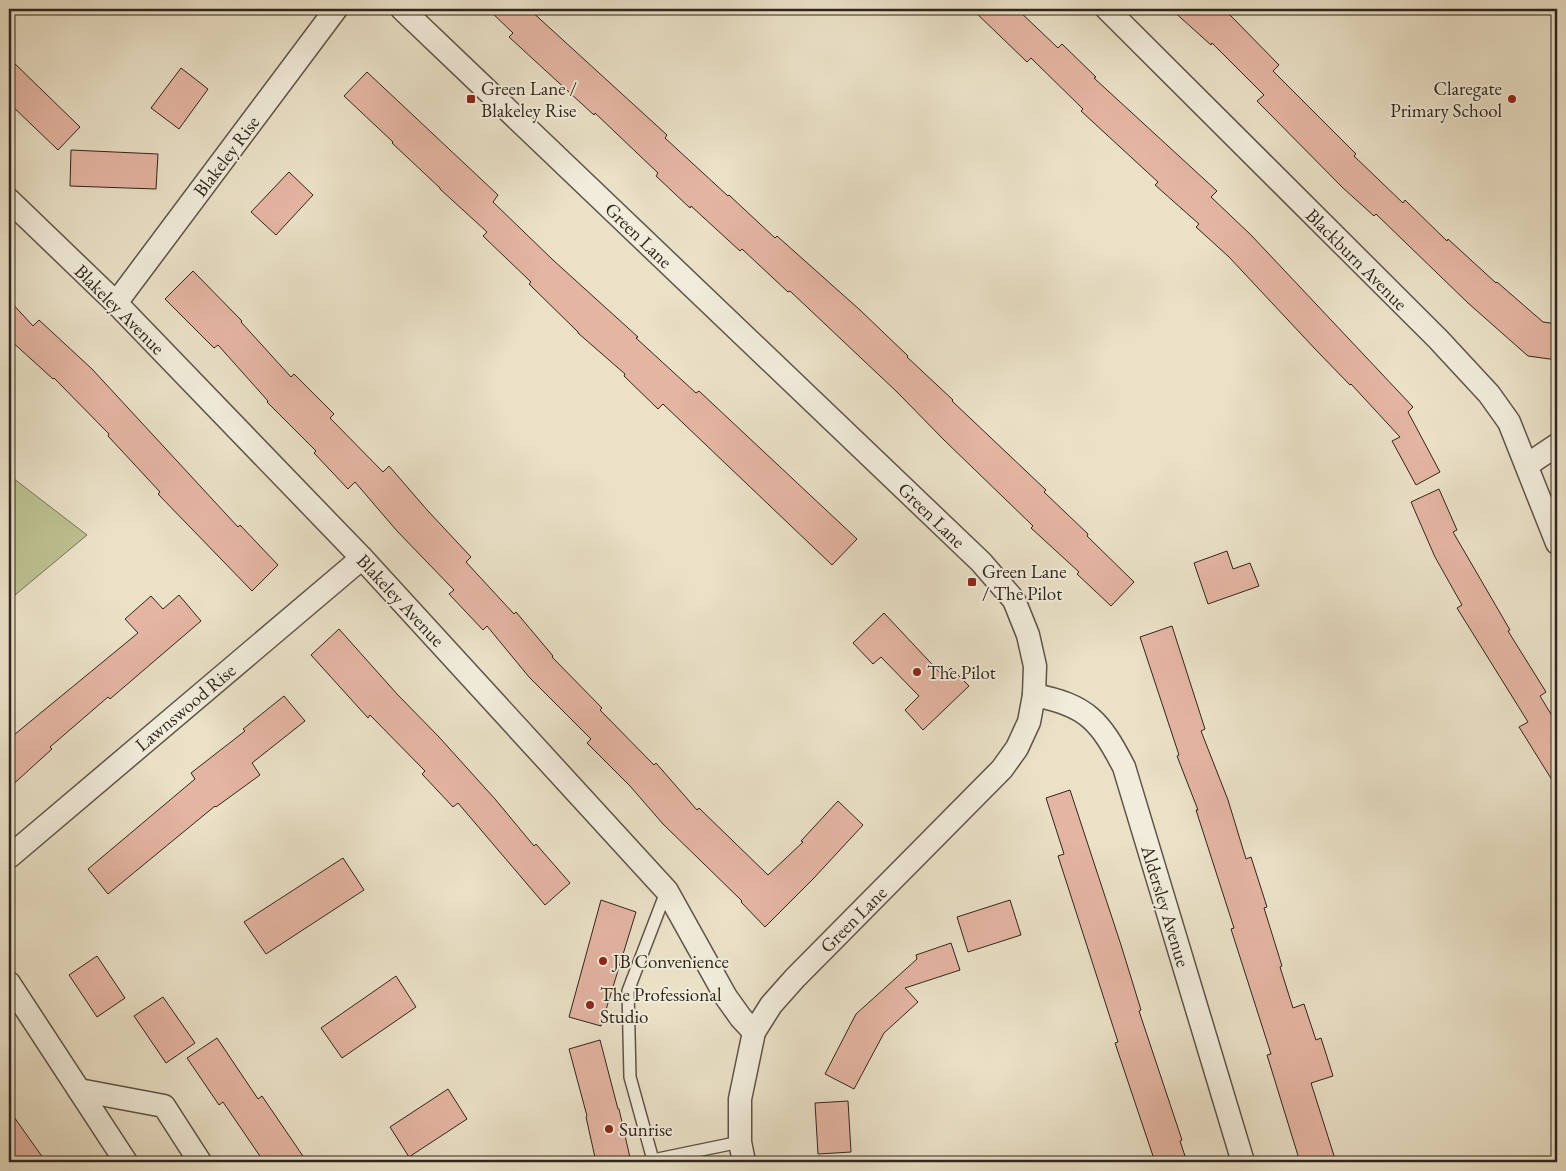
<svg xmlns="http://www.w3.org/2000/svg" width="1566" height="1171" font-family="'EB Garamond',serif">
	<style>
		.green { fill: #bdc191; stroke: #767357 }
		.building { fill: #e5b5a3; stroke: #2f251d }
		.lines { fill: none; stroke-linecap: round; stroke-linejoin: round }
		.service-casing { stroke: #5e5448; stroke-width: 14 }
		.minor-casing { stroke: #5e5448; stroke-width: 25 }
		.service { stroke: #f1ecdb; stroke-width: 11 }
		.minor { stroke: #f1ecdb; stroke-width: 22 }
		.poi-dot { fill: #8f2418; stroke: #f1ecdb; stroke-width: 2 }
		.labels { text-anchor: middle; stroke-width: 4; stroke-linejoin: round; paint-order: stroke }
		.poi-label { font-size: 19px; fill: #2f251d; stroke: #f1ecdb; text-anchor: start }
		.street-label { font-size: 19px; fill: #2f251d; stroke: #f1ecdb }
	</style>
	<rect width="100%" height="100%" fill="#eae1c7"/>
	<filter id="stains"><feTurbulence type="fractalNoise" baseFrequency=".004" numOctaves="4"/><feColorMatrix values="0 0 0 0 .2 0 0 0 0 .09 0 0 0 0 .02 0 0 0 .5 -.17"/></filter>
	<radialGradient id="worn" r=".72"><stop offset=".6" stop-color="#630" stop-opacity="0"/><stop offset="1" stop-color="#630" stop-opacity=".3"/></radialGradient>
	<!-- green -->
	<path class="green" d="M 9,475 L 87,535 L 9,600 Z"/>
	<!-- building -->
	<g class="building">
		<path d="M 488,9 L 529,9 L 667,135 L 665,138 L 728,196 L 729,195 L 775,238 L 777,236 L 860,310 L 908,356 L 907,357 L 953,400 L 952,401 L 1046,490 L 1044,492 L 1088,534 L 1087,536 L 1134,582 L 1111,606 L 1077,574 L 1079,572 L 1031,528 L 1033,526 L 944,440 L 897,392 L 790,291 L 788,292 L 742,249 L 740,251 L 691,206 L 690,208 L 656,176 L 658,173 L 595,113 L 594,115 L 509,37 L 513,33 Z"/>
		<path d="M 972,9 L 1017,9 L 1058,48 L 1062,44 L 1096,77 L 1094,78 L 1217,191 L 1211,197 L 1251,235 L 1413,407 L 1408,412 L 1440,472 L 1416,485 L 1392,441 L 1400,437 L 1351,384 L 1350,385 L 1316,350 L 1229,257 L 1196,227 L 1199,224 L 1155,185 L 1158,182 L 1081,111 L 1083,109 L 1031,58 L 1027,62 Z"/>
		<path d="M 1171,9 L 1223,9 L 1231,16 L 1279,65 L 1273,71 L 1356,154 L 1354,156 L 1403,203 L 1405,200 L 1447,241 L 1448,239 L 1496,283 L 1497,282 L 1543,322 L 1557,324 L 1557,360 L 1528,356 L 1468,303 L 1376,214 L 1374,216 L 1343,188 L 1257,101 L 1264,95 L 1212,43 L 1211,45 Z"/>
		<path d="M 9,58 L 80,127 L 58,150 L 9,103 Z"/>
		<path d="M 181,68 L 208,89 L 179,129 L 151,108 Z"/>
		<path d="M 367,72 L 498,195 L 493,202 L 553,260 L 638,337 L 636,338 L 696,393 L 699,391 L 857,539 L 832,565 L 663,404 L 658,409 L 624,376 L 625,374 L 578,333 L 578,332 L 529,284 L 531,282 L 483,236 L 487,232 L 440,189 L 440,188 L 392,143 L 393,142 L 344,96 Z"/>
		<path d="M 71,150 L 158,154 L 156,189 L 70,186 Z"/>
		<path d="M 289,172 L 313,195 L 276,235 L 251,212 Z"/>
		<path d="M 193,271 L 242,321 L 241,322 L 291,377 L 294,374 L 334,414 L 330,418 L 383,472 L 389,466 L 428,511 L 471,557 L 466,562 L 514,614 L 516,612 L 553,656 L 552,657 L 602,708 L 600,710 L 654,765 L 656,763 L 697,810 L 699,808 L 768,875 L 803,842 L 801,841 L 838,801 L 863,825 L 813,879 L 765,927 L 741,902 L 742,901 L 663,824 L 630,786 L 587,743 L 591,739 L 529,677 L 487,626 L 483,630 L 449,594 L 454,590 L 397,531 L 355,482 L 348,489 L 314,453 L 316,451 L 267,402 L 268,401 L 218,345 L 214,348 L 165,299 Z"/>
		<path d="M 9,300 L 33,326 L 39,320 L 92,369 L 238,527 L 240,525 L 278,565 L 252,591 L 158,494 L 160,492 L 108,436 L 109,434 L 54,378 L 53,379 L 9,339 Z"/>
		<path d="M 1439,489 L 1457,530 L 1453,532 L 1510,630 L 1508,631 L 1546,692 L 1540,696 L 1557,724 L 1557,788 L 1519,727 L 1528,722 L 1457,608 L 1462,605 L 1435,557 L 1411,502 Z"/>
		<path d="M 1227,551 L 1233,569 L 1250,563 L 1259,586 L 1208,604 L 1194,563 Z"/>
		<path d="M 179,595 L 201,621 L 110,699 L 108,697 L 50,747 L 52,749 L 9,788 L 9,739 L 138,633 L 125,619 L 151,596 L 163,609 Z"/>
		<path d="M 884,613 L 943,676 L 951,668 L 969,686 L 923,730 L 905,710 L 919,696 L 881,657 L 873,664 L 853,643 Z"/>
		<path d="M 1172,626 L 1205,729 L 1201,731 L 1228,800 L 1246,859 L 1251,857 L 1267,907 L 1264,908 L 1282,966 L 1280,967 L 1293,1008 L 1304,1004 L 1316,1040 L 1321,1038 L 1333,1076 L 1311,1083 L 1336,1162 L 1300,1162 L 1283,1107 L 1267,1055 L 1271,1054 L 1231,929 L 1234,928 L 1196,810 L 1198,810 L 1177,756 L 1179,755 L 1140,637 Z"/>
		<path d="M 339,629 L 397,694 L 439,737 L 495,799 L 534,846 L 536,844 L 570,883 L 545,905 L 458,803 L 453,807 L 422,774 L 425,771 L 370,715 L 368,718 L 311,655 Z"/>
		<path d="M 284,696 L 305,721 L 252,763 L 260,775 L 216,807 L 215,806 L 108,894 L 88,869 L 195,779 L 191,773 L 245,731 L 243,729 Z"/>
		<path d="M 1070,790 L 1121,945 L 1141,1010 L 1139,1011 L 1182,1140 L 1180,1141 L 1187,1162 L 1155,1162 L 1115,1043 L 1118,1042 L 1058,856 L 1064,854 L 1046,798 Z"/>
		<path d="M 343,858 L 364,890 L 266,954 L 244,922 Z"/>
		<path d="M 601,900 L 636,912 L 601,1026 L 569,1017 Z"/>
		<path d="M 1010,900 L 1021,935 L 968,952 L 957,917 Z"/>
		<path d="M 951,943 L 960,970 L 905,988 L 918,1002 L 884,1033 L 854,1089 L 825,1074 L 856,1014 L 917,959 L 916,955 Z"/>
		<path d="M 97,956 L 125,998 L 97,1017 L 69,975 Z"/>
		<path d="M 396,976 L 416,1007 L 342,1058 L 321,1028 Z"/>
		<path d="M 163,997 L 195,1043 L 166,1063 L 134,1016 Z"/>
		<path d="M 217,1038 L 258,1099 L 262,1096 L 307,1162 L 264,1162 L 223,1102 L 219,1105 L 187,1058 Z"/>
		<path d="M 600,1040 L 618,1109 L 619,1109 L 631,1162 L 596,1162 L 586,1117 L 587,1116 L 569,1049 Z"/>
		<path d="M 448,1089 L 467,1119 L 409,1157 L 390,1127 Z"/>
		<path d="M 848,1101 L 851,1152 L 818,1154 L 815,1103 Z"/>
		<path d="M 9,1110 L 46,1162 L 9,1162 Z"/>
	</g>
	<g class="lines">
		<!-- service casing -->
		<g class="service-casing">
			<path id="service" d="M 666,892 L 628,991 L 630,1077 L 653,1160 L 740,1142"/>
		</g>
		<!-- minor casing -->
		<g class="minor-casing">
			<g id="minor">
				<path d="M 402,9 L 981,562 L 1014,600 L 1028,635 L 1035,666 L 1034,695 L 1029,722 L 1017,748 L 1002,769 L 795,978 L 771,1005 L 754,1032 L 740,1099 L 740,1142 L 744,1162"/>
				<path d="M 1107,9 L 1438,339 L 1489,394 L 1509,422 L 1557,543"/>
				<path d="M 9,200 L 116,303 L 362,558 L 667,891 L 726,997 L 741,1018 L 754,1032"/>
				<path d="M 116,303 L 336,9"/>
				<path d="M 1527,465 L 1557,445"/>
				<path d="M 1034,695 C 1087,705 1100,721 1124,767 L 1243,1162"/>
				<path d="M 9,857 L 362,558"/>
				<path d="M 9,983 L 126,1162"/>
				<path d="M 79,1090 L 164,1106 L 200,1162"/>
			</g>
		</g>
		<!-- service -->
		<use href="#service" class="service"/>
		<!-- minor -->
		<use href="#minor" class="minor"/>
	</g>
	<!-- markers -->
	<g class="poi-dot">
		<rect x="466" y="94" width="10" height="10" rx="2.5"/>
		<circle cx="1512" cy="99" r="5"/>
		<rect x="967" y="577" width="10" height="10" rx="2.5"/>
		<circle cx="917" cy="672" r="5"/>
		<circle cx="603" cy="961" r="5"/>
		<circle cx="590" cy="1005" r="5"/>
		<circle cx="609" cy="1129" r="5"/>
	</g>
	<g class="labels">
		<!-- poi labels -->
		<g class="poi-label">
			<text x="481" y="95">Green Lane /<tspan x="481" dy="22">Blakeley Rise</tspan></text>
			<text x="1502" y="95" text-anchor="end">Claregate<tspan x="1502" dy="22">Primary School</tspan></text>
			<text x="982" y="578">Green Lane<tspan x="982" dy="22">/ The Pilot</tspan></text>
			<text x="927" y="679">The Pilot</text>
			<text x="613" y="968">JB Convenience</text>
			<text x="600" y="1001">The Professional<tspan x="600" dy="22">Studio</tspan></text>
			<text x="619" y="1136">Sunrise</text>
		</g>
		<!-- street labels -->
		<g class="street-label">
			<text transform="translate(226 156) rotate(-53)" y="7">Blakeley Rise</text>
			<text transform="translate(639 235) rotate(44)" y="7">Green Lane</text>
			<text transform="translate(1357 259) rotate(45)" y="7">Blackburn Avenue</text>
			<text transform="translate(120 309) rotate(45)" y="7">Blakeley Avenue</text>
			<text transform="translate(932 515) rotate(44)" y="7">Green Lane</text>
			<text transform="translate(401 600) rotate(47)" y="7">Blakeley Avenue</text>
			<text transform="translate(185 707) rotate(-40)" y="7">Lawnswood Rise</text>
			<text transform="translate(1166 906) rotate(73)" y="7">Aldersley Avenue</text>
			<text transform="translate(853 919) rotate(-45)" y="7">Green Lane</text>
		</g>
	</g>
	<!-- margin -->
	<rect width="1566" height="1171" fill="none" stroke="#eae1c7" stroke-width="30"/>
	<rect x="10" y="10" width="1546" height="1151" fill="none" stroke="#2f251d" stroke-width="2.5"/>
	<rect x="15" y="15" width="1536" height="1141" fill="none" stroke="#2f251d"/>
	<rect width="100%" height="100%" filter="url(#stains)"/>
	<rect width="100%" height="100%" fill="url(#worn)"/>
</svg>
